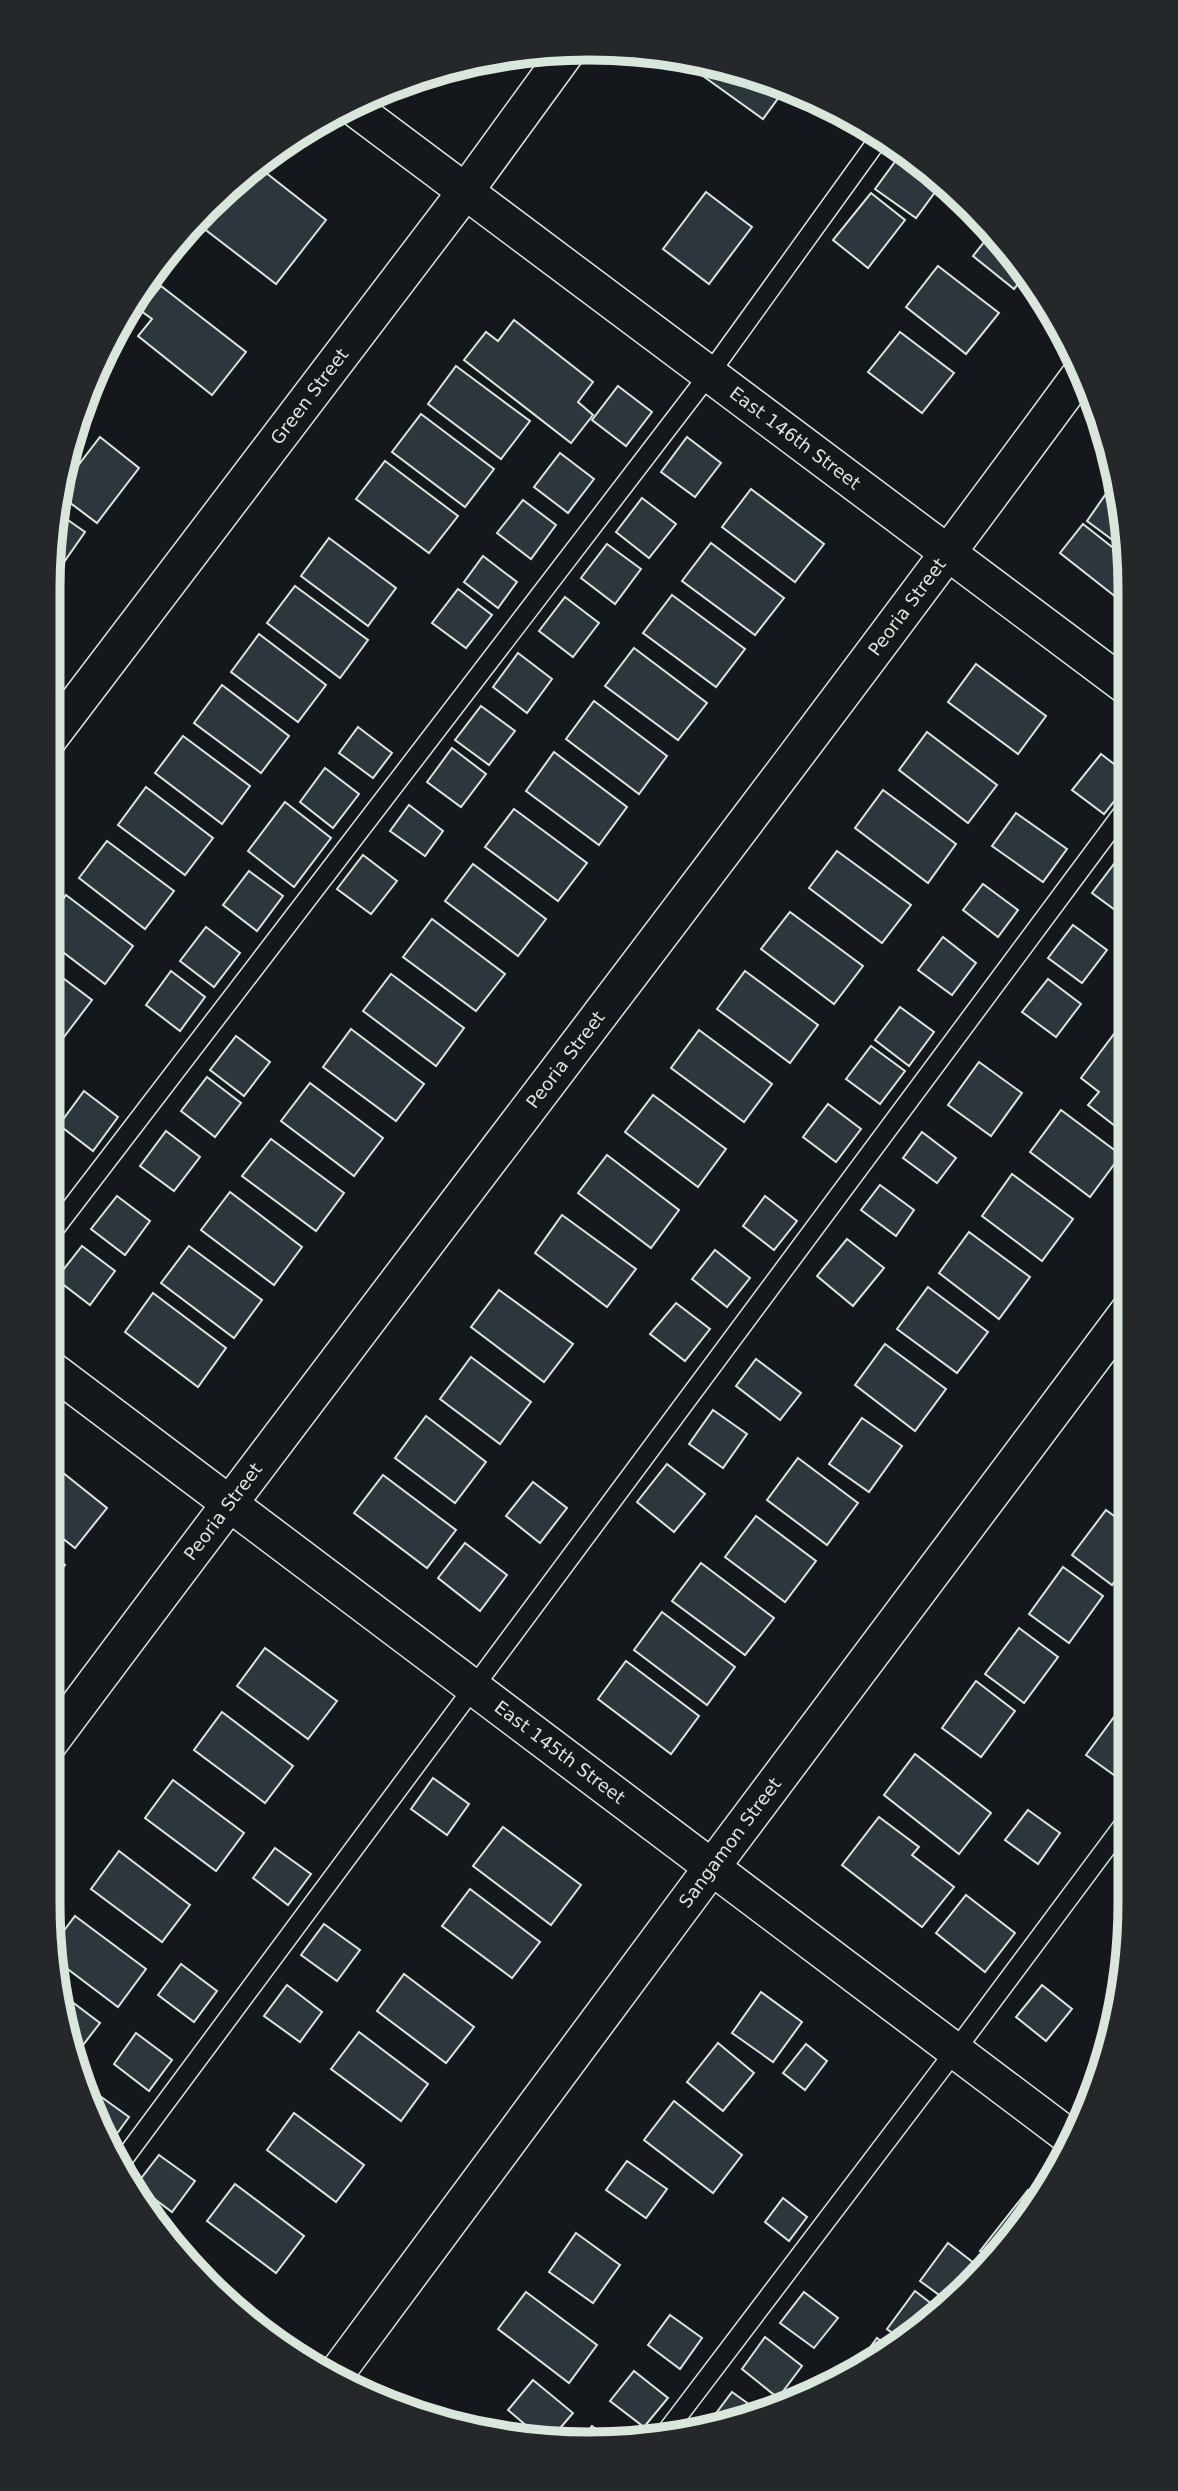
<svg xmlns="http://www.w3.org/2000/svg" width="1178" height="2491" font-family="'DejaVu Sans',sans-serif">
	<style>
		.building { fill: #2c363c; stroke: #d8e6dc; stroke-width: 2 }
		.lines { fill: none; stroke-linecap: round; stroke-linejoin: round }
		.lane-casing { stroke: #d8e6dc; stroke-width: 21 }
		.street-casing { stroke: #d8e6dc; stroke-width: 38 }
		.lane { stroke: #14181c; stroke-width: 18 }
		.street { stroke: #14181c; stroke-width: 35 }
		.labels { text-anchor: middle; stroke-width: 5; stroke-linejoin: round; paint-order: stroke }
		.street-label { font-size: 18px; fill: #d8e6dc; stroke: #14181c }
		.rim { fill: none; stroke: #d8e6dc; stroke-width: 9 }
	</style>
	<rect width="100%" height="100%" fill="#14181c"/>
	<!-- building -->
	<g class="building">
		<path d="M 675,56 L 694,58 L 787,86 L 763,119 Z"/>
		<path d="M 900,155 L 941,184 L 916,218 L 875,189 Z"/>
		<path d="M 256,165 L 326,220 L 276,284 L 194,221 L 206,206 Z"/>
		<path d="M 706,192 L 752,227 L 709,284 L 663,249 Z"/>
		<path d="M 871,193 L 905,220 L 868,268 L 833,240 Z"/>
		<path d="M 992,232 L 1019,259 L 1027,273 L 1014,289 L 973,256 Z"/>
		<path d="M 938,266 L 999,313 L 966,354 L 906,307 Z"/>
		<path d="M 161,286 L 246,352 L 212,395 L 138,336 L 152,319 L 141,311 Z"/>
		<path d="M 514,320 L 593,382 L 578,402 L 593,415 L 571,443 L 464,360 L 486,332 L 498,341 Z"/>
		<path d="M 900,332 L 954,373 L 922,413 L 868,372 Z"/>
		<path d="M 456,366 L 530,421 L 501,459 L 428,404 Z"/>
		<path d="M 618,386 L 652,412 L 626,446 L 592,420 Z"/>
		<path d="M 421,414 L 494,469 L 465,507 L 392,452 Z"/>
		<path d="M 100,437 L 139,468 L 97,523 L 57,493 Z"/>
		<path d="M 687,437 L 721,463 L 695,497 L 661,472 Z"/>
		<path d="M 560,453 L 594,479 L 568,513 L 534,487 Z"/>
		<path d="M 385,461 L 458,516 L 429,553 L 356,499 Z"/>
		<path d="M 1110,488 L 1120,495 L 1126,518 L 1126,550 L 1087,521 Z"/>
		<path d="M 751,489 L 824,544 L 795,582 L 722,527 Z"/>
		<path d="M 642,498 L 676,524 L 649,558 L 616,532 Z"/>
		<path d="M 523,500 L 556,525 L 531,559 L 497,533 Z"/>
		<path d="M 55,511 L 85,532 L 48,585 Z"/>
		<path d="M 1083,524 L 1126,558 L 1126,605 L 1060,553 Z"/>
		<path d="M 329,538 L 396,588 L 368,626 L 301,576 Z"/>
		<path d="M 711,543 L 784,598 L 755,635 L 682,581 Z"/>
		<path d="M 607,544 L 641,569 L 615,604 L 581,578 Z"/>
		<path d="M 483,556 L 517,582 L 498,608 L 464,582 Z"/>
		<path d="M 295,586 L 368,640 L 340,678 L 267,623 Z"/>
		<path d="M 458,589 L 492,615 L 466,648 L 432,623 Z"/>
		<path d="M 672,595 L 745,649 L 716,687 L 643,633 Z"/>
		<path d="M 565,597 L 599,623 L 573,657 L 539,631 Z"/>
		<path d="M 259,634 L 326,685 L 298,722 L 231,672 Z"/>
		<path d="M 634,648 L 707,703 L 678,740 L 605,686 Z"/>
		<path d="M 518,653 L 552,679 L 527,713 L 493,687 Z"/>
		<path d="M 976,664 L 1046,716 L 1018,754 L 948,702 Z"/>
		<path d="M 222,685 L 289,736 L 261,773 L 194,723 Z"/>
		<path d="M 594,701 L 667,756 L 639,794 L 566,739 Z"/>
		<path d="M 481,706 L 515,731 L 489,765 L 455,740 Z"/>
		<path d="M 358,727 L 392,753 L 373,778 L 339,753 Z"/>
		<path d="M 927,732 L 997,785 L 968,823 L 899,770 Z"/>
		<path d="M 183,736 L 250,786 L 222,824 L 155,773 Z"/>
		<path d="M 452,748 L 486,774 L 461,807 L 427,782 Z"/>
		<path d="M 554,752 L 627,807 L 599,845 L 526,791 Z"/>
		<path d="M 1101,754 L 1127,774 L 1127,785 L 1104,814 L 1072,790 Z"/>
		<path d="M 325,768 L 359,794 L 333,828 L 300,802 Z"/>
		<path d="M 146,787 L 213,838 L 185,875 L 118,825 Z"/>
		<path d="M 883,790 L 956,844 L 928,883 L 855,828 Z"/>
		<path d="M 285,802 L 331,838 L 294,887 L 248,851 Z"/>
		<path d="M 409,805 L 443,831 L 425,856 L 390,831 Z"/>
		<path d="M 514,809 L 587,863 L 558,901 L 485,847 Z"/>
		<path d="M 1016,813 L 1067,849 L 1043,882 L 992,846 Z"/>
		<path d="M 107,841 L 174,891 L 145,929 L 79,878 Z"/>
		<path d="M 837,851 L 911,905 L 882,943 L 809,888 Z"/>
		<path d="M 363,855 L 397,881 L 371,914 L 337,889 Z"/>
		<path d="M 1117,860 L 1127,868 L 1126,918 L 1092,893 Z"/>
		<path d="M 473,864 L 546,919 L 518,956 L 445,901 Z"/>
		<path d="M 249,871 L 283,896 L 257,931 L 223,905 Z"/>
		<path d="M 983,884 L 1018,910 L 998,937 L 963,910 Z"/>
		<path d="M 66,895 L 133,946 L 105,984 L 47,940 L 47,921 Z"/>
		<path d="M 790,912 L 863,966 L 834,1004 L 761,949 Z"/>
		<path d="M 432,919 L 505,974 L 476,1011 L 403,957 Z"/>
		<path d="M 1073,925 L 1107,950 L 1082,983 L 1048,958 Z"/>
		<path d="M 206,927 L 240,953 L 214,987 L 180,961 Z"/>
		<path d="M 943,937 L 976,963 L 952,995 L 918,970 Z"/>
		<path d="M 47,966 L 92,1000 L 64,1037 L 47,1025 Z"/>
		<path d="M 171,971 L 205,997 L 180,1031 L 146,1005 Z"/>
		<path d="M 745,971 L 818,1025 L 790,1063 L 717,1009 Z"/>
		<path d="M 391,974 L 464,1028 L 436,1066 L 363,1011 Z"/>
		<path d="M 1048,979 L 1081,1004 L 1056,1037 L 1022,1012 Z"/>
		<path d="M 900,1007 L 934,1032 L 909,1066 L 875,1040 Z"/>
		<path d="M 351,1029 L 424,1084 L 396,1121 L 323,1067 Z"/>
		<path d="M 699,1030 L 772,1084 L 744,1122 L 671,1068 Z"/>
		<path d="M 1114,1034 L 1128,1045 L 1128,1136 L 1088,1105 L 1099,1092 L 1081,1078 Z"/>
		<path d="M 236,1036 L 270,1062 L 244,1096 L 210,1070 Z"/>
		<path d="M 871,1046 L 905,1071 L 880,1104 L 846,1079 Z"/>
		<path d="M 979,1062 L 1022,1093 L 991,1136 L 948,1105 Z"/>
		<path d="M 207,1077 L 241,1103 L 215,1137 L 181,1111 Z"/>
		<path d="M 310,1083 L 383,1138 L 354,1176 L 281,1121 Z"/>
		<path d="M 84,1091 L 118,1117 L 93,1151 L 59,1125 Z"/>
		<path d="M 653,1095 L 726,1149 L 698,1187 L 625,1132 Z"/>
		<path d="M 828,1104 L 861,1129 L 836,1162 L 803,1137 Z"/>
		<path d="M 1061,1110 L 1121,1155 L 1090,1197 L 1030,1152 Z"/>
		<path d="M 166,1131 L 200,1157 L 174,1191 L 140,1166 Z"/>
		<path d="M 922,1132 L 956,1158 L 937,1183 L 903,1158 Z"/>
		<path d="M 271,1139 L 344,1193 L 316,1231 L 242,1176 Z"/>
		<path d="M 607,1155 L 679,1210 L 651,1248 L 578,1193 Z"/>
		<path d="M 1012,1174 L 1073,1219 L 1042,1261 L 982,1216 Z"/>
		<path d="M 880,1185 L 914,1210 L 896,1236 L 861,1210 Z"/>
		<path d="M 230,1192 L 302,1247 L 274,1285 L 201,1230 Z"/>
		<path d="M 117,1196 L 150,1221 L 125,1255 L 91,1229 Z"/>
		<path d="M 765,1196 L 797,1221 L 774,1250 L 743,1226 Z"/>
		<path d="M 562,1215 L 636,1269 L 607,1307 L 535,1253 Z"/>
		<path d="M 969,1232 L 1030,1277 L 999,1319 L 939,1273 Z"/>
		<path d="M 847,1239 L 884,1268 L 853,1306 L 817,1276 Z"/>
		<path d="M 82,1246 L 115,1271 L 90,1305 L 56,1279 Z"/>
		<path d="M 189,1246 L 262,1300 L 234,1338 L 161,1283 Z"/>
		<path d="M 715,1250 L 750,1278 L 727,1307 L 692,1279 Z"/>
		<path d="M 928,1287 L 988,1332 L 957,1373 L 897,1329 Z"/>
		<path d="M 499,1290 L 573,1344 L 544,1382 L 471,1327 Z"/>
		<path d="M 153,1293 L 226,1348 L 198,1387 L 125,1332 Z"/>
		<path d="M 676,1303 L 710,1329 L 685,1361 L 650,1334 Z"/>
		<path d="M 885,1344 L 946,1389 L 915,1431 L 855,1385 Z"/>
		<path d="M 471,1357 L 531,1402 L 500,1444 L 440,1399 Z"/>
		<path d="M 756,1359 L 801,1393 L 780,1420 L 736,1386 Z"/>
		<path d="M 713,1410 L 747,1434 L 723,1468 L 689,1444 Z"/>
		<path d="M 426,1416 L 486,1462 L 455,1503 L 395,1458 Z"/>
		<path d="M 862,1418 L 902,1446 L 869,1492 L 829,1464 Z"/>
		<path d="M 798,1458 L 858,1503 L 827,1545 L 767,1500 Z"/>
		<path d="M 47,1460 L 107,1508 L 75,1548 L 47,1526 Z"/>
		<path d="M 667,1464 L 705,1494 L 674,1532 L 637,1502 Z"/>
		<path d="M 383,1475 L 456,1530 L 427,1568 L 354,1513 Z"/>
		<path d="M 1129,1477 L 1129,1507 L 1115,1496 Z"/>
		<path d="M 533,1482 L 567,1508 L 540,1543 L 506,1516 Z"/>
		<path d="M 1106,1510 L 1129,1527 L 1130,1561 L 1112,1585 L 1072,1555 Z"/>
		<path d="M 756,1516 L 816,1561 L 785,1602 L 725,1557 Z"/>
		<path d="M 465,1543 L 507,1575 L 480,1611 L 438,1578 Z"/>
		<path d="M 47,1551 L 65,1565 L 47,1589 Z"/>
		<path d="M 701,1563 L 774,1618 L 745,1655 L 672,1601 Z"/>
		<path d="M 1063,1567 L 1103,1596 L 1069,1643 L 1029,1614 Z"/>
		<path d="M 662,1612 L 735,1667 L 707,1705 L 634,1650 Z"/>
		<path d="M 1019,1628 L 1058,1657 L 1024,1703 L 985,1674 Z"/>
		<path d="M 265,1648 L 337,1701 L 308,1739 L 237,1686 Z"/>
		<path d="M 626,1661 L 699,1716 L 671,1754 L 598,1699 Z"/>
		<path d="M 976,1681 L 1015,1711 L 981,1757 L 942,1728 Z"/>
		<path d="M 222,1712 L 293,1766 L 265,1803 L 194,1750 Z"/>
		<path d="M 1117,1713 L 1130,1723 L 1130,1768 L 1121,1780 L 1086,1755 Z"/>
		<path d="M 915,1754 L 991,1813 L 959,1854 L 884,1795 Z"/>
		<path d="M 433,1778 L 469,1804 L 447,1835 L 411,1809 Z"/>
		<path d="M 173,1780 L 244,1833 L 216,1871 L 145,1818 Z"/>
		<path d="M 1028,1810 L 1060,1833 L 1038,1864 L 1005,1840 Z"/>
		<path d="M 879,1817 L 919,1847 L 912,1855 L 954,1887 L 922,1927 L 842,1865 Z"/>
		<path d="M 503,1827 L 581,1885 L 551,1925 L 473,1866 Z"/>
		<path d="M 275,1848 L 311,1874 L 288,1905 L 253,1878 Z"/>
		<path d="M 119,1851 L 190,1905 L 162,1942 L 91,1889 Z"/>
		<path d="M 470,1889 L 540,1942 L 512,1978 L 442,1926 Z"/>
		<path d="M 966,1895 L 1015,1933 L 985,1972 L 936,1933 Z"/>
		<path d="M 75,1916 L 146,1969 L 118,2007 L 57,1961 L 54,1944 Z"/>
		<path d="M 324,1924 L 360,1950 L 337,1981 L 301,1955 Z"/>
		<path d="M 181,1964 L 217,1991 L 194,2022 L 158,1995 Z"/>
		<path d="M 404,1974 L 474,2027 L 446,2063 L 377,2011 Z"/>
		<path d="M 287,1985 L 322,2012 L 300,2042 L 264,2016 Z"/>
		<path d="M 1042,1985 L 1072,2009 L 1046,2041 L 1016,2017 Z"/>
		<path d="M 761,1992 L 802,2022 L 773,2062 L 732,2033 Z"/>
		<path d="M 63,1995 L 100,2023 L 73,2058 Z"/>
		<path d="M 359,2032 L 428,2084 L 401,2121 L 331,2069 Z"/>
		<path d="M 136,2033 L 172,2060 L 149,2091 L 114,2064 Z"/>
		<path d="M 718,2043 L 754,2073 L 723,2111 L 687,2082 Z"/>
		<path d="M 806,2044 L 827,2061 L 805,2090 L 783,2073 Z"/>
		<path d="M 93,2091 L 129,2117 L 108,2146 L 87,2100 Z"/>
		<path d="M 674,2101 L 742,2155 L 713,2193 L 644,2140 Z"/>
		<path d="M 294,2113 L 364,2165 L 336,2202 L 267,2150 Z"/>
		<path d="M 159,2155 L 195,2181 L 172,2212 L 136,2185 Z"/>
		<path d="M 627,2161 L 667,2189 L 646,2218 L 606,2190 Z"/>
		<path d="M 235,2184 L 304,2236 L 276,2273 L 207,2221 Z"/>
		<path d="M 1028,2190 L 1035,2196 L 994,2261 L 980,2251 Z"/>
		<path d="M 783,2198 L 807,2217 L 789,2241 L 765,2222 Z"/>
		<path d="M 576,2233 L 620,2265 L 593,2303 L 549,2272 Z"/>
		<path d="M 948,2243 L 983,2270 L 946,2300 L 920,2281 Z"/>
		<path d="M 915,2291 L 937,2308 L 900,2339 L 887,2329 Z"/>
		<path d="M 526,2292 L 597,2345 L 569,2383 L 498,2329 Z"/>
		<path d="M 804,2292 L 838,2318 L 814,2348 L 780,2323 Z"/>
		<path d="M 670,2315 L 702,2338 L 680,2369 L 648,2345 Z"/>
		<path d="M 765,2337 L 802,2366 L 778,2398 L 742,2369 Z"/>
		<path d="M 877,2338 L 889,2347 L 860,2371 L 850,2375 Z"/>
		<path d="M 634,2371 L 668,2398 L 644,2427 L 610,2401 Z"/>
		<path d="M 533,2380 L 573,2413 L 550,2440 L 542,2439 L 508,2410 Z"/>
		<path d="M 732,2392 L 757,2410 L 712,2427 L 708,2424 Z"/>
		<path d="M 592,2426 L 613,2441 L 579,2443 Z"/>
	</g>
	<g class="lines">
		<!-- lane casing -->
		<g class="lane-casing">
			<g id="lane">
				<path d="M 47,1239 L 710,373 L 880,137"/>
				<path d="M 117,2168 L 1127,807"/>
				<path d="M 663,2436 L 955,2051 L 1130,1816"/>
			</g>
		</g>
		<!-- street casing -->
		<g class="street-casing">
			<g id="street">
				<path id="s1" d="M 350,105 L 1127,687"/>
				<path id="s2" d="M 47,742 L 465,192 L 569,49"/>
				<path id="s3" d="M 47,1366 L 1071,2138"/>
				<path id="s4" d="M 47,1747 C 390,1286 743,833 1083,370"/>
				<path id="s5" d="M 334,2377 L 712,1867 L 1129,1310"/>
			</g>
		</g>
		<!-- lane -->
		<use href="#lane" class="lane"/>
		<!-- street -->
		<use href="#street" class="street"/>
	</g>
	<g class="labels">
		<!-- street labels -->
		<g class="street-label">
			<text dy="6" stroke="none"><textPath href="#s2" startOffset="434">Green Street</textPath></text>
			<text dy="6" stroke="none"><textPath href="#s1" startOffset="556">East 146th Street</textPath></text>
			<text dy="6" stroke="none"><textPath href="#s4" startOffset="1428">Peoria Street</textPath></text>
			<text dy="6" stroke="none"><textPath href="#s4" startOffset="861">Peoria Street</textPath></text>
			<text dy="6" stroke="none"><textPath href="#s4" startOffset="294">Peoria Street</textPath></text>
			<text dy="6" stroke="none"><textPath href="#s3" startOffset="642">East 145th Street</textPath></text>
			<text dy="6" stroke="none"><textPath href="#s5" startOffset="665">Sangamon Street</textPath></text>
		</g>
	</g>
	<!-- crop -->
	<path d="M0 0H1178V2491H0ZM589 60H589A529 529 0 0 1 1118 589V1903A529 529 0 0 1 589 2432H589A529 529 0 0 1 60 1903V589A529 529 0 0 1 589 60Z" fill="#24282b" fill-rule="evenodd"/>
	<path class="rim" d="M589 60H589A529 529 0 0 1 1118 589V1903A529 529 0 0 1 589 2432H589A529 529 0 0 1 60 1903V589A529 529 0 0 1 589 60Z"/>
</svg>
